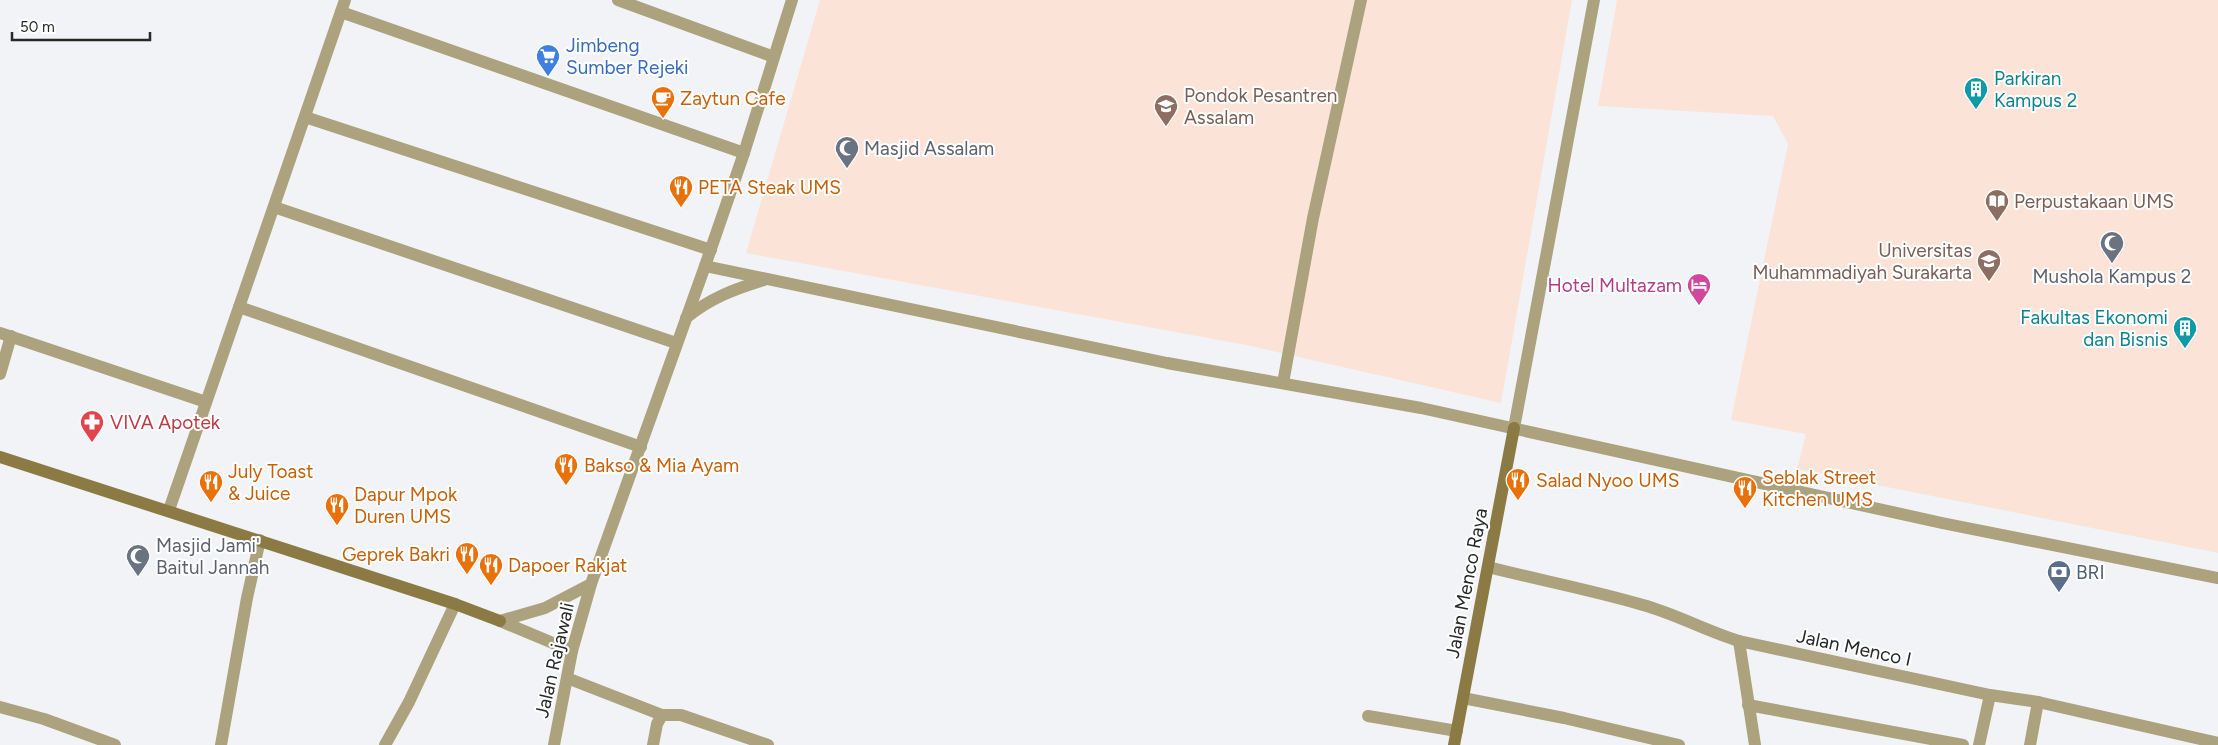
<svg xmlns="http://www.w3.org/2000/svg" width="2218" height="745" font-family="Figtree,sans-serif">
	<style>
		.education { fill: #fbe4d7 }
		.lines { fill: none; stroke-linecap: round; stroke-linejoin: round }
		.minor { stroke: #ada27e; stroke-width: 12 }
		.tertiary { stroke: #ada27e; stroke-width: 12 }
		.secondary { stroke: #8b7a43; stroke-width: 12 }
		.labels { text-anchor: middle; stroke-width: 4; stroke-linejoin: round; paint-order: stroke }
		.shop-label { font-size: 19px; fill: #366cbe; stroke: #fff; text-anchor: start }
		.culture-label { font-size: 19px; fill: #0d838f; stroke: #fff; text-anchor: start }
		.education-label { font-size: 19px; fill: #785e54; stroke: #fff; text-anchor: start }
		.food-label { font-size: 19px; fill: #c56008; stroke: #fff; text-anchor: start }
		.worship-label { font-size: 19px; fill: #5b616d; stroke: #fff; text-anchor: start }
		.hotel-label { font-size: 19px; fill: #b23c85; stroke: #fff; text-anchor: end }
		.health-label { font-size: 19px; fill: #be3a42; stroke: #fff; text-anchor: start }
		.service-label { font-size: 19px; fill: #4e5e75; stroke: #fff; text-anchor: start }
		.street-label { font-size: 19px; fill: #262727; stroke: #fff }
	</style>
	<rect width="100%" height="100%" fill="#f1f3f6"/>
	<!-- education -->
	<g class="education">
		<path d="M 820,0 L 1572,0 L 1501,403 L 1246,345 L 746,253 Z"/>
		<path d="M 1617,0 L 2218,0 L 2218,553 L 1797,469 L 1806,434 L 1731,420 L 1788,144 L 1773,116 L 1598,106 Z"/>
	</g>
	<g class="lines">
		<!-- minor -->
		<g class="minor">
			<path d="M 618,0 L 774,57"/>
			<path d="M 341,12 L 744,153"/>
			<path d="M 305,117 L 711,250"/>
			<path d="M 274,207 L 676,343"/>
			<path d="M 239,307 L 641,447"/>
			<path d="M 0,333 L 206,402"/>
			<path d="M 0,374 L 11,336"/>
			<path d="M 1283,383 L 1313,218 L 1361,0"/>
			<path d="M 1514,428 L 1594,0"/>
			<path d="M 169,510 L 345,0"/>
			<path d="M 1488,567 C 1539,580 1592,590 1643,605 C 1676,614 1706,631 1739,641 L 1990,695 L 2038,702 L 2218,743"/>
			<path d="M 500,621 L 572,651"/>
			<path d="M 1739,641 L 1755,745"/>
			<path d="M 567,678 L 662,715"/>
			<path d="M 1463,698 L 1564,718 L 1679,745"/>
			<path d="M 1748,705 L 1963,745"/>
			<path d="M 0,707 L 44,719 L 115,745"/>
			<path d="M 1368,716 L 1457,731"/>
			<path d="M 221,745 L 247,598 L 260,540"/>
			<path d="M 385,745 L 409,702 L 455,604"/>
			<path d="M 554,745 L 572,651 L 591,584"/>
			<path d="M 653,745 L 657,724 L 662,715 L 681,715 L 768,745"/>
			<path d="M 1979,745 L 1990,695"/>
			<path d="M 2030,745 L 2038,702"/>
		</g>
		<!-- tertiary -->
		<g class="tertiary">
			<path d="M 792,0 L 744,153 L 705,266 L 1167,363 L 1421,408 L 1942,523 L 2218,578"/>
			<path d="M 686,318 C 710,298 735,289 764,280"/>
			<path d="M 500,621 L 545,608 L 591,584 L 705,266"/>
		</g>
		<!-- secondary -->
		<g class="secondary">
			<path d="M 0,457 L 455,604 L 500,621"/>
			<path d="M 1454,745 L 1514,428"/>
		</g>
	</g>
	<!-- icons -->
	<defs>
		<g id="supermarket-pin" transform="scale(1.25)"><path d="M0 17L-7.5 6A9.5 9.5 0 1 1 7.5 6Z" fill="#3f7fe0" stroke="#fff"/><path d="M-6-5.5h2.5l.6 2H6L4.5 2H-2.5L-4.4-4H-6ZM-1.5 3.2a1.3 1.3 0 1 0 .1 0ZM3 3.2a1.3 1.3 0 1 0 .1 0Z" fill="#fff"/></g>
		<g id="building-pin" transform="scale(1.25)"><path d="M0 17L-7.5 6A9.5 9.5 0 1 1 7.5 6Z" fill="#0f9aa8" stroke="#fff"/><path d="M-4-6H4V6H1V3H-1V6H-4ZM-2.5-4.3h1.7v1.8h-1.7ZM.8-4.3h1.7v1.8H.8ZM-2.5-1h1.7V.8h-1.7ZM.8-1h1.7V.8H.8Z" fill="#fff"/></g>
		<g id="cafe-pin" transform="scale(1.25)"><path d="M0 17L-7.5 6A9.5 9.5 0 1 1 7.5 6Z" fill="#e8710a" stroke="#fff"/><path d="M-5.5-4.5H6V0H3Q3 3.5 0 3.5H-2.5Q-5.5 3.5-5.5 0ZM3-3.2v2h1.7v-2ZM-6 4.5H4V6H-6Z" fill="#fff"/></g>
		<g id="school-pin" transform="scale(1.25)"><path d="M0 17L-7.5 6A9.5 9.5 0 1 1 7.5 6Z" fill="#8d6e63" stroke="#fff"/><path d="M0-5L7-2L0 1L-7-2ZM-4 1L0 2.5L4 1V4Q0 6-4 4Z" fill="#fff"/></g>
		<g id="mosque-pin" transform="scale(1.25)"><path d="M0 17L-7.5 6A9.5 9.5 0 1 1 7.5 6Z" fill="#6b7280" stroke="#fff"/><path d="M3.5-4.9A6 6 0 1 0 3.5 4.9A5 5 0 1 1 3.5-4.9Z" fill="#fff"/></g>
		<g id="restaurant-pin" transform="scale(1.25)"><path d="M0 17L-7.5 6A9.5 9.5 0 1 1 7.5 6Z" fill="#e8710a" stroke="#fff"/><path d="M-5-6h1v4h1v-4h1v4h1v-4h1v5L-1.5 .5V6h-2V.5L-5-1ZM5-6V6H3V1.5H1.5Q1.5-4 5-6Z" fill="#fff"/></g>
		<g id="library-pin" transform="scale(1.25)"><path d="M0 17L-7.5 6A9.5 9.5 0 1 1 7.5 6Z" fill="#8d6e63" stroke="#fff"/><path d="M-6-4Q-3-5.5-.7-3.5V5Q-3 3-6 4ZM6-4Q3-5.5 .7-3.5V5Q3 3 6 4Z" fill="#fff"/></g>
		<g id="university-pin" transform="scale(1.25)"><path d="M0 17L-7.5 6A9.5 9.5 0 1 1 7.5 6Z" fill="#8d6e63" stroke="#fff"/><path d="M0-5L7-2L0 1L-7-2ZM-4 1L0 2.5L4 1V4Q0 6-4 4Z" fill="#fff"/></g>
		<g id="hotel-pin" transform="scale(1.25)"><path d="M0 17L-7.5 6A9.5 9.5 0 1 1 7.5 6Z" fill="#d1479c" stroke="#fff"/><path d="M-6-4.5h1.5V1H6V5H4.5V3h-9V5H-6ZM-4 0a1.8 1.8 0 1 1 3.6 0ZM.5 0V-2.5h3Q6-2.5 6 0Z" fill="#fff"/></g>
		<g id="pharmacy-pin" transform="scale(1.25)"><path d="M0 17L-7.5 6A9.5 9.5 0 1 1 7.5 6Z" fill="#e0444e" stroke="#fff"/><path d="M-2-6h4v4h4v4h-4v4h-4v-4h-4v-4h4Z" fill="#fff"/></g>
		<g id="bank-pin" transform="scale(1.25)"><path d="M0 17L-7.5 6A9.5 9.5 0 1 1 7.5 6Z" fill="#5c6f8a" stroke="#fff"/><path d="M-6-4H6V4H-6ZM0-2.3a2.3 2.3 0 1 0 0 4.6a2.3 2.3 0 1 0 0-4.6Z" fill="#fff"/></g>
	</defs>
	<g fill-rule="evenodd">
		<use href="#supermarket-pin" x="548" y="56"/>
		<use href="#building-pin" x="1976" y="89"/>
		<use href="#cafe-pin" x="663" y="98"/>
		<use href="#school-pin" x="1166" y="106"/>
		<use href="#mosque-pin" x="847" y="148"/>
		<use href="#restaurant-pin" x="681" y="187"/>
		<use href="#library-pin" x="1997" y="201"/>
		<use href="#mosque-pin" x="2112" y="243"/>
		<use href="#university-pin" x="1989" y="261"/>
		<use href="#hotel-pin" x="1699" y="285"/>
		<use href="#building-pin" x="2185" y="328"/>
		<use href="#pharmacy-pin" x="92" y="422"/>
		<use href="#restaurant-pin" x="566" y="465"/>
		<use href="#restaurant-pin" x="1518" y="480"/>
		<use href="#restaurant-pin" x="211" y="482"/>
		<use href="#restaurant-pin" x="1745" y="488"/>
		<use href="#restaurant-pin" x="337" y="505"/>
		<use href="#restaurant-pin" x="467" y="554"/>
		<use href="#mosque-pin" x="138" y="556"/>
		<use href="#restaurant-pin" x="491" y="565"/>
		<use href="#bank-pin" x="2059" y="572"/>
	</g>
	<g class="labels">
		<!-- shop labels -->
		<g class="shop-label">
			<text x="566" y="52">Jimbeng<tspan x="566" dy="22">Sumber Rejeki</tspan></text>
		</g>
		<!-- culture labels -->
		<g class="culture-label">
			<text x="1994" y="85">Parkiran<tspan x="1994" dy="22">Kampus 2</tspan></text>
			<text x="2168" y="324" text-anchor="end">Fakultas Ekonomi<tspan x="2168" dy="22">dan Bisnis</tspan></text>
		</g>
		<!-- education labels -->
		<g class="education-label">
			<text x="1184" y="102">Pondok Pesantren<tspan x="1184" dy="22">Assalam</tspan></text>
			<text x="2014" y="208">Perpustakaan UMS</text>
			<text x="1972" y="257" text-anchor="end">Universitas<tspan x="1972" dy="22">Muhammadiyah Surakarta</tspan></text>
		</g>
		<!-- food labels -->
		<g class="food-label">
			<text x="680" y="105">Zaytun Cafe</text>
			<text x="698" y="194">PETA Steak UMS</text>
			<text x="584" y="472">Bakso &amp; Mia Ayam</text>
			<text x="228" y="478">July Toast<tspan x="228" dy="22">&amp; Juice</tspan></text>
			<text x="1762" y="484">Seblak Street<tspan x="1762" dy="22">Kitchen UMS</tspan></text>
			<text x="1536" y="487">Salad Nyoo UMS</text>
			<text x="354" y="501">Dapur Mpok<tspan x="354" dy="22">Duren UMS</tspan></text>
			<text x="450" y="561" text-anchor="end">Geprek Bakri</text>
			<text x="508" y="572">Dapoer Rakjat</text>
		</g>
		<!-- worship labels -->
		<g class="worship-label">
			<text x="864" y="155">Masjid Assalam</text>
			<text x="2112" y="283" text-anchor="middle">Mushola Kampus 2</text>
			<text x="156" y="552">Masjid Jami'<tspan x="156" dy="22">Baitul Jannah</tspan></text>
		</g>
		<!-- hotel labels -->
		<g class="hotel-label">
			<text x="1682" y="292">Hotel Multazam</text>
		</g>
		<!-- health labels -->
		<g class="health-label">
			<text x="110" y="429">VIVA Apotek</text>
		</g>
		<!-- service labels -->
		<g class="service-label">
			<text x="2076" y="579">BRI</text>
		</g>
		<!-- street labels -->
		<g class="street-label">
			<text transform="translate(1466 583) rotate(-79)" y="7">Jalan Menco Raya</text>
			<text transform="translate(1854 647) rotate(12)" y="7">Jalan Menco I</text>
			<text transform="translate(554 660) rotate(-77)" y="7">Jalan Rajawali</text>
		</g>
	</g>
	<!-- scale -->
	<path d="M12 32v8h138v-8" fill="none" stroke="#262727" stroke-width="2.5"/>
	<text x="20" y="32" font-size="15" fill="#262727" stroke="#ffffff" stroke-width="4" paint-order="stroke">50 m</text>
</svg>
